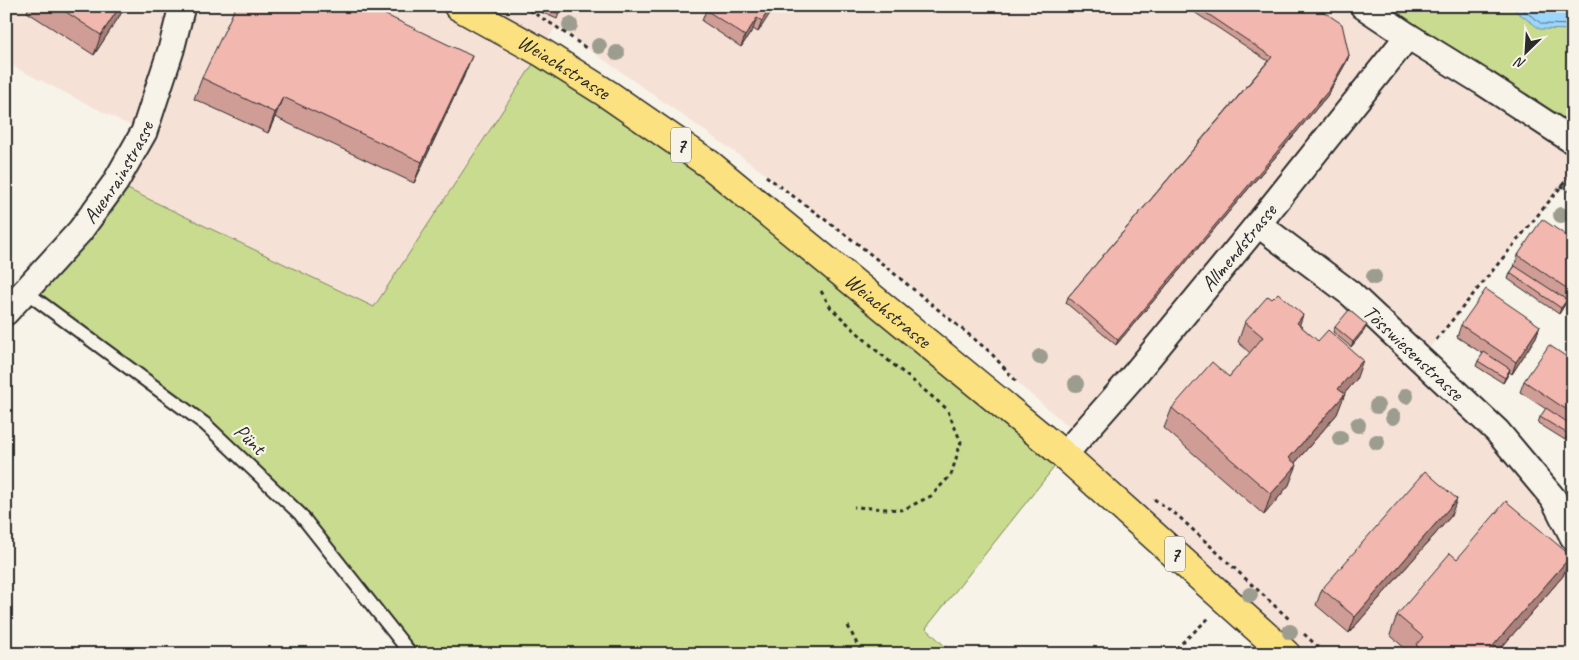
<svg xmlns="http://www.w3.org/2000/svg" width="1579" height="660" font-family="Caveat,sans-serif">
	<style>
		.built { fill: #f6e1d7 }
		.green { fill: #c9db8f; stroke: #7a835d }
		.water { fill: #9cd6fc; stroke: #6f92a8 }
		.lines { fill: none; stroke-linecap: round; stroke-linejoin: round }
		.shore { stroke: #586f7f; stroke-width: 1 }
		.lane-casing { stroke: #2b2b2b; stroke-width: 16 }
		.street-casing { stroke: #2b2b2b; stroke-width: 29 }
		.primary-casing { stroke: #2b2b2b; stroke-width: 31 }
		.path { stroke: #2b2b2b; stroke-width: 3; stroke-dasharray: 4 4; stroke-linecap: butt }
		.lane { stroke: #f7f3e8; stroke-width: 12 }
		.street { stroke: #f7f3e8; stroke-width: 25 }
		.primary { stroke: #fbe180; stroke-width: 28 }
		.tree { fill: #9c9d8e }
		.wall { fill: #d09d96; stroke: #2b2b2b }
		.shaded-wall { fill: #a9807a; stroke: #2b2b2b }
		.building { fill: #f2b7af; stroke: #2b2b2b }
		.labels { text-anchor: middle; stroke-width: 4.5; stroke-linejoin: round; paint-order: stroke }
		.shield { fill: #f7f3e8; stroke: #686764; stroke-width: 1 }
		.shield-label { font-size: 20px; font-weight: bold; fill: #2b2b2b }
		.street-label { font-size: 21px; fill: #2b2b2b; stroke: #f7f3e8 }
	</style>
	<rect width="100%" height="100%" fill="#f7f3e8"/>
	<filter id="ink" filterUnits="userSpaceOnUse"><feTurbulence type="fractalNoise" baseFrequency=".02" numOctaves="2"/><feDisplacementMap in="SourceGraphic" scale="10" xChannelSelector="R" yChannelSelector="G"/><feConvolveMatrix kernelMatrix="1 2 1 2 8 2 1 2 1" color-interpolation-filters="sRGB"/></filter>
	<g filter="url(#ink)">
		<!-- built -->
		<path class="built" d="M 6,6 L 1369,6 L 1573,141 L 1573,172 L 1421,358 L 1573,515 L 1573,654 L 1286,654 L 1064,455 L 1080,436 L 1022,387 L 990,352 L 858,244 L 753,165 L 556,26 L 541,52 L 374,307 L 115,183 L 143,132 L 6,63 Z"/>
		<!-- green -->
		<g class="green">
			<path d="M 1369,6 L 1573,6 L 1573,141 Z"/>
			<path d="M 541,52 L 606,93 L 1064,455 L 926,628 L 953,654 L 568,654 L 565,650 L 563,654 L 411,654 L 300,514 L 205,424 L 26,292 L 115,183 L 374,307 Z"/>
		</g>
		<!-- water -->
		<path class="water" d="M 1509,6 L 1573,6 L 1573,30 L 1540,29 Z"/>
		<g class="lines">
			<!-- shore -->
			<path class="shore" d="M 1518,6 L 1542,24 L 1573,25"/>
			<!-- lane casing -->
			<g class="lane-casing">
				<path id="lane" d="M 26,292 L 205,424 L 300,514 L 411,654"/>
			</g>
			<!-- street casing -->
			<g class="street-casing">
				<g id="street">
					<path d="M 1408,36 L 1484,83 L 1573,141"/>
					<path id="s1" d="M 1258,224 L 1351,294 L 1497,431 L 1553,498 L 1573,537"/>
					<path id="s2" d="M 6,312 L 80,231 L 115,183 L 144,132 L 171,50 L 182,6"/>
					<path id="s3" d="M 1064,455 L 1130,380 L 1258,224 L 1408,36 L 1363,6"/>
				</g>
			</g>
			<!-- primary casing -->
			<g class="primary-casing">
				<g id="primary">
					<path id="s4" d="M 458,6 L 541,52 L 606,93 L 709,164 L 1064,455 L 1286,654"/>
				</g>
			</g>
			<!-- path -->
			<g class="path">
				<path d="M 522,6 L 555,26 L 586,48"/>
				<path d="M 766,176 L 858,244 L 990,352 L 1016,381"/>
				<path d="M 1561,186 L 1573,193"/>
				<path d="M 821,291 L 831,308 L 877,351 L 947,409 L 961,442 L 951,475 L 931,496 L 902,510 L 854,507"/>
				<path d="M 1436,340 L 1573,172"/>
				<path d="M 1154,499 L 1177,515 L 1289,619"/>
				<path d="M 848,626 L 862,654"/>
				<path d="M 1304,634 L 1326,654"/>
				<path d="M 1170,654 L 1209,618"/>
			</g>
			<!-- lane -->
			<use href="#lane" class="lane"/>
			<!-- street -->
			<use href="#street" class="street"/>
			<!-- primary -->
			<use href="#primary" class="primary"/>
		</g>
		<!-- trees -->
		<g class="tree">
			<circle cx="570" cy="25" r="8"/>
			<circle cx="599" cy="46" r="8"/>
			<circle cx="617" cy="53" r="8"/>
			<circle cx="1561" cy="215" r="8"/>
			<circle cx="1374" cy="277" r="8"/>
			<circle cx="1040" cy="357" r="8"/>
			<circle cx="1076" cy="384" r="8"/>
			<circle cx="1406" cy="396" r="8"/>
			<circle cx="1377" cy="406" r="8"/>
			<circle cx="1393" cy="417" r="8"/>
			<circle cx="1358" cy="425" r="8"/>
			<circle cx="1340" cy="438" r="8"/>
			<circle cx="1377" cy="442" r="8"/>
			<circle cx="1250" cy="595" r="8"/>
			<circle cx="1290" cy="632" r="8"/>
		</g>
		<!-- wall -->
		<g class="wall">
			<path d="M 29,6 L 126,6 L 94,55 L 27,12 Z"/>
			<path d="M 535,6 L 562,6 L 557,19 L 534,9 Z"/>
			<path d="M 708,6 L 774,6 L 758,32 L 753,29 L 741,47 L 702,21 L 706,10 Z"/>
			<path d="M 1185,6 L 1315,6 L 1349,55 L 1347,61 L 1327,96 L 1116,345 L 1066,303 L 1068,297 L 1268,61 Z"/>
			<path d="M 464,76 L 414,183 L 275,117 L 268,133 L 194,99 L 202,78 Z"/>
			<path d="M 1573,240 L 1573,297 L 1568,303 L 1566,302 L 1564,306 L 1559,314 L 1508,279 L 1510,273 L 1514,267 L 1518,255 Z"/>
			<path d="M 1245,322 L 1300,325 L 1356,380 L 1344,394 L 1337,414 L 1295,463 L 1289,485 L 1264,515 L 1164,428 L 1172,408 L 1229,377 L 1250,353 L 1238,342 Z"/>
			<path d="M 1461,325 L 1540,326 L 1536,337 L 1512,374 L 1509,372 L 1503,383 L 1476,366 L 1478,361 L 1483,354 L 1457,337 Z"/>
			<path d="M 1335,327 L 1364,331 L 1351,347 L 1333,332 Z"/>
			<path d="M 1573,361 L 1573,428 L 1565,440 L 1538,423 L 1540,417 L 1546,409 L 1520,392 L 1524,381 Z"/>
			<path d="M 1451,516 L 1349,633 L 1316,605 L 1322,589 Z"/>
			<path d="M 1571,556 L 1563,576 L 1496,654 L 1411,654 L 1390,635 L 1397,615 L 1457,559 Z"/>
		</g>
		<!-- shaded-wall -->
		<g class="shaded-wall">
			<path d="M 120,6 L 126,6 L 94,55 L 101,35 Z"/>
			<path d="M 771,6 L 774,6 L 773,9 L 758,32 L 762,21 Z"/>
			<path d="M 757,18 L 753,29 L 741,47 L 745,36 Z"/>
			<path d="M 1349,55 L 1347,61 L 1327,96 L 1116,345 L 1118,340 Z"/>
			<path d="M 472,56 L 464,76 L 414,183 L 422,162 Z"/>
			<path d="M 283,97 L 275,117 L 268,133 L 275,113 Z"/>
			<path d="M 1573,292 L 1573,297 L 1568,303 Z"/>
			<path d="M 1567,300 L 1564,306 L 1559,314 L 1561,308 Z"/>
			<path d="M 1303,315 L 1296,336 L 1297,323 Z"/>
			<path d="M 1367,325 L 1364,331 L 1351,347 L 1353,342 Z"/>
			<path d="M 1540,326 L 1536,337 L 1512,374 L 1516,362 Z"/>
			<path d="M 1363,360 L 1356,380 L 1331,409 L 1338,389 Z"/>
			<path d="M 1510,369 L 1508,375 L 1503,383 L 1505,378 Z"/>
			<path d="M 1345,394 L 1337,414 L 1282,478 L 1289,458 Z"/>
			<path d="M 1573,426 L 1571,432 L 1565,440 L 1568,434 Z"/>
			<path d="M 1297,465 L 1289,485 L 1264,515 L 1271,494 Z"/>
			<path d="M 1457,499 L 1451,516 L 1349,633 L 1355,617 Z"/>
			<path d="M 1571,556 L 1563,576 L 1496,654 L 1486,654 Z"/>
		</g>
		<!-- building -->
		<g class="building">
			<path d="M 57,6 L 120,6 L 101,35 Z"/>
			<path d="M 236,6 L 367,6 L 472,56 L 422,162 L 283,97 L 275,113 L 202,78 Z"/>
			<path d="M 543,6 L 562,6 L 559,14 Z"/>
			<path d="M 708,6 L 771,6 L 762,21 L 757,18 L 745,36 L 706,10 Z"/>
			<path d="M 1196,6 L 1315,6 L 1342,24 L 1349,55 L 1329,90 L 1118,340 L 1068,297 L 1272,57 Z"/>
			<path d="M 1542,219 L 1573,240 L 1572,292 L 1518,255 Z"/>
			<path d="M 1515,266 L 1567,300 L 1561,308 L 1510,273 Z"/>
			<path d="M 1486,289 L 1540,326 L 1516,362 L 1461,325 Z"/>
			<path d="M 1278,293 L 1303,315 L 1297,323 L 1318,341 L 1328,330 L 1363,360 L 1338,389 L 1345,394 L 1289,458 L 1297,465 L 1271,494 L 1172,408 L 1212,362 L 1229,377 L 1263,337 L 1245,322 L 1268,296 L 1272,299 Z"/>
			<path d="M 1349,310 L 1367,325 L 1353,342 L 1335,327 Z"/>
			<path d="M 1549,345 L 1573,361 L 1573,414 L 1524,381 Z"/>
			<path d="M 1484,352 L 1510,369 L 1505,378 L 1478,361 Z"/>
			<path d="M 1546,408 L 1573,426 L 1568,434 L 1540,417 Z"/>
			<path d="M 1425,471 L 1457,499 L 1355,617 L 1322,589 Z"/>
			<path d="M 1506,501 L 1571,556 L 1486,654 L 1426,654 L 1416,645 L 1423,637 L 1397,615 L 1450,553 L 1457,559 Z"/>
		</g>
	</g>
	<g class="labels">
		<!-- shield labels -->
		<g class="shield">
			<rect x="671" y="127.5" width="20" height="35" rx="4"/>
			<rect x="1165" y="536.5" width="20" height="35" rx="4"/>
		</g>
		<g class="shield-label">
			<text x="681" y="152">7</text>
			<text x="1175" y="561">7</text>
		</g>
		<!-- street labels -->
		<g class="street-label">
			<text dy="7" stroke="none"><textPath href="#s4" startOffset="122">Weiachstrasse</textPath></text>
			<text dy="7" stroke="none"><textPath href="#s2" startOffset="180">Auenrainstrasse</textPath></text>
			<text dy="7" stroke="none"><textPath href="#s3" startOffset="271">Allmendstrasse</textPath></text>
			<text dy="7" stroke="none"><textPath href="#s4" startOffset="528">Weiachstrasse</textPath></text>
			<text dy="7" stroke="none"><textPath href="#s1" startOffset="202">Tösswiesenstrasse</textPath></text>
			<text transform="translate(250 439) rotate(43)" y="7">Pünt</text>
		</g>
	</g>
	<!-- margin -->
	<rect width="1579" height="660" fill="none" stroke="#f7f3e8" stroke-width="25"/>
	<rect x="12" y="12" width="1554" height="635" fill="none" stroke="#2b2b2b" stroke-width="2" filter="url(#ink)"/>
	<!-- north arrow -->
	<g transform="translate(1526 52) rotate(205)" stroke="#f7f3e8" stroke-width="4" paint-order="stroke">
	<path d="M0-4L9 19L0 12L-9 19Z" fill="#2b2b2b"/>
	<text y="-8" font-size="14" font-weight="bold" text-anchor="middle" fill="#2b2b2b">N</text>
	</g>
</svg>
